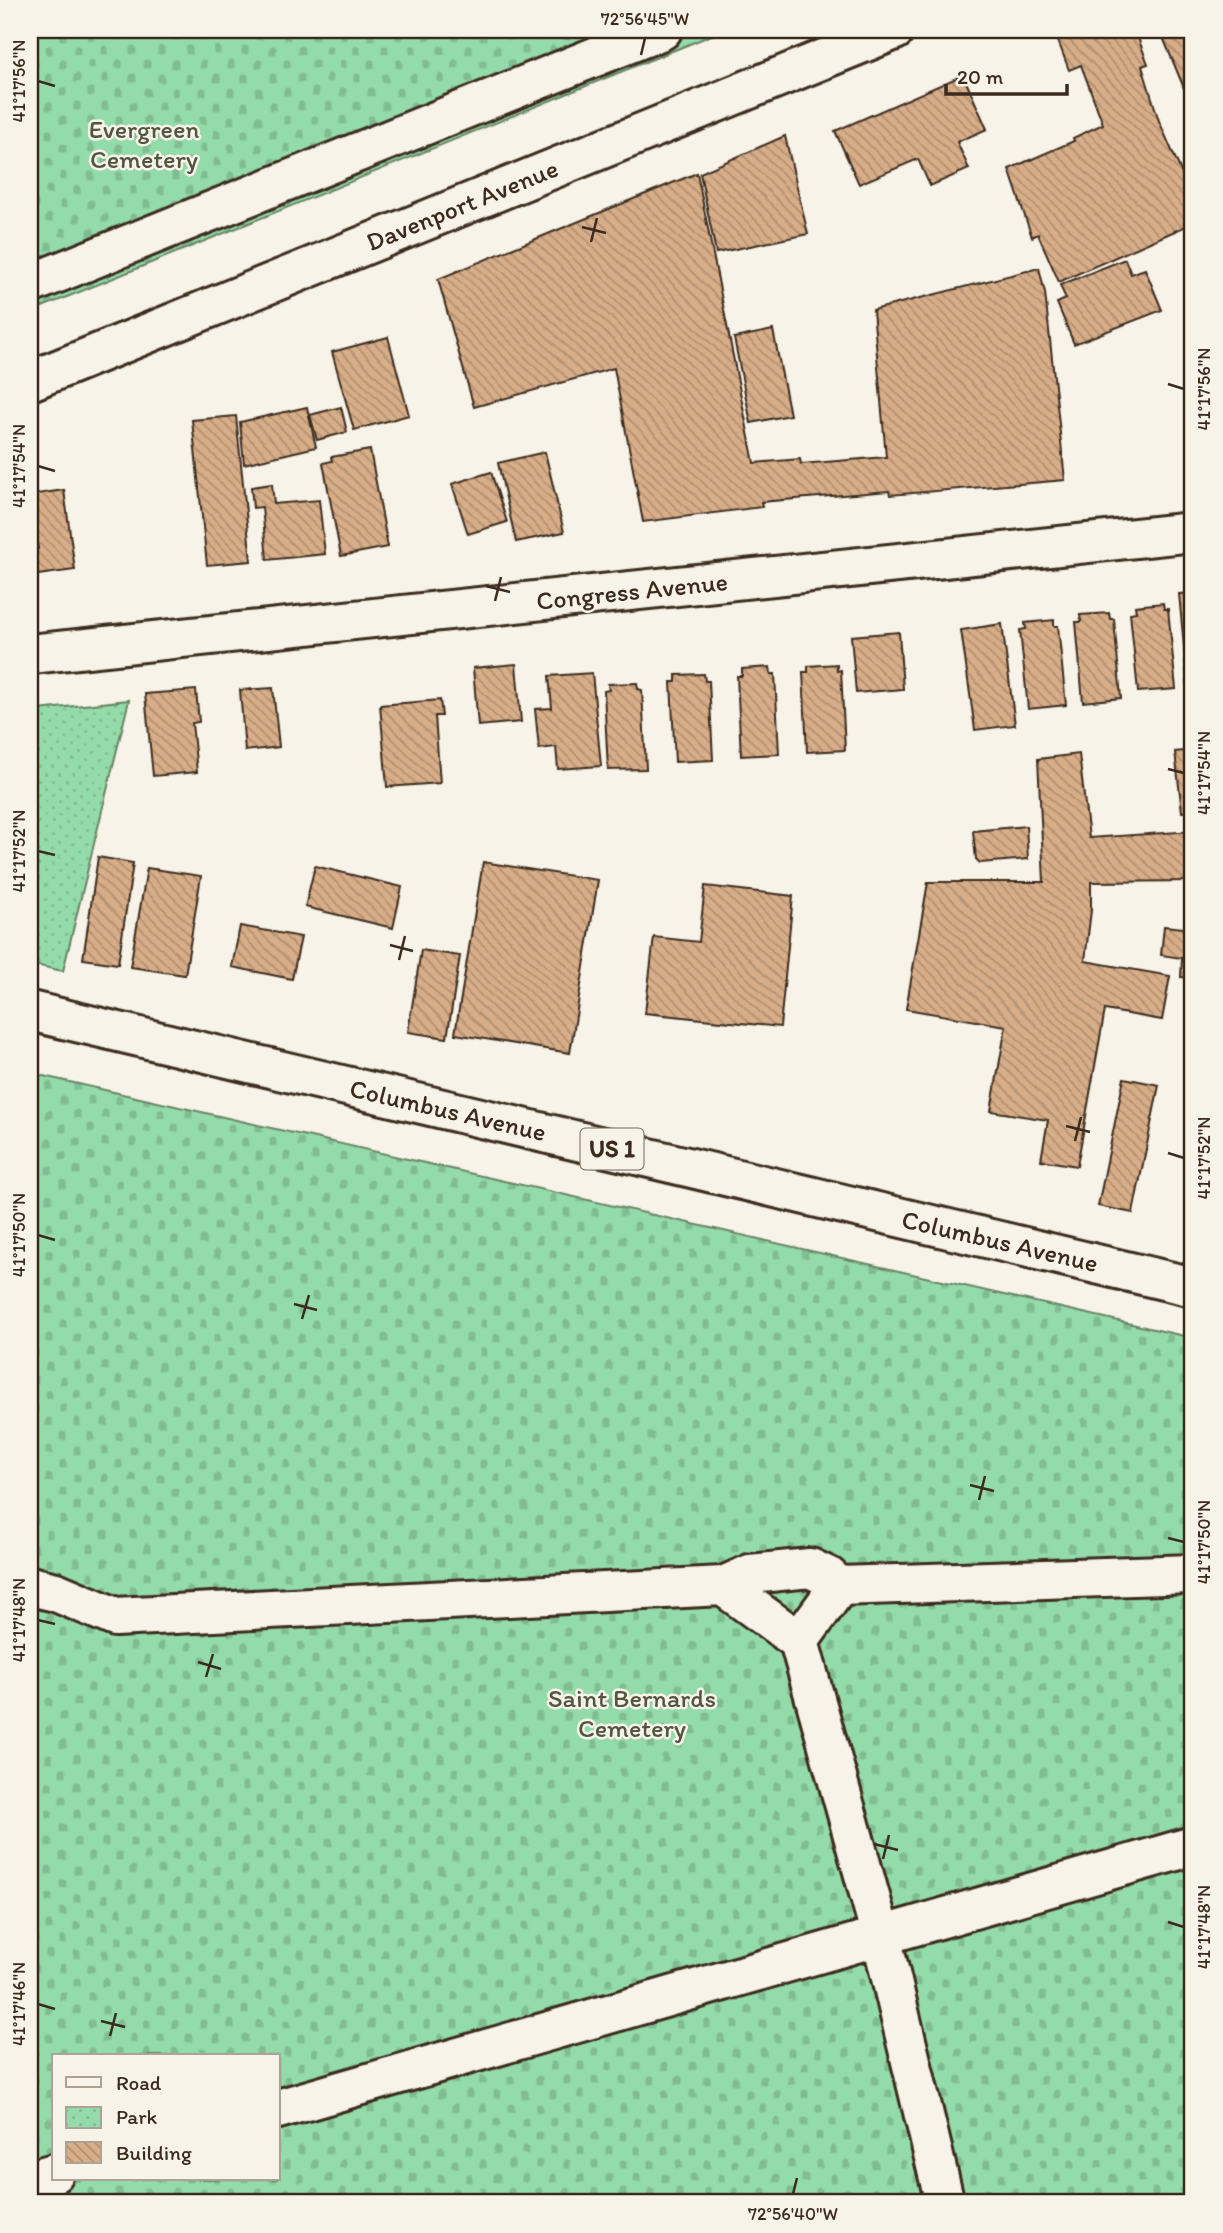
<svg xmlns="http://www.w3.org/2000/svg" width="1223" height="2233" font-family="Itim,sans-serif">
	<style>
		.cemetery { fill: url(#cemetery-stones); stroke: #678264; stroke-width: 2; fill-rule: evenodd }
		.park { fill: url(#park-dots); stroke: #678264; stroke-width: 2 }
		.building { fill: url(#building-back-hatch); stroke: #3b2a1e; stroke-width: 2 }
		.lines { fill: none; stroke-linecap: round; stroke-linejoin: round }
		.minor-casing { stroke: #3b2a1e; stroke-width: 44 }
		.major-casing { stroke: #3b2a1e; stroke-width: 44 }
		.minor { stroke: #f7f3e8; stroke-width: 38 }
		.major { stroke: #f7f3e8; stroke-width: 38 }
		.ticks { fill: none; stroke: #3b2a1e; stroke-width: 2.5 }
		.labels { text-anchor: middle; stroke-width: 5; stroke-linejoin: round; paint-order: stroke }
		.shield { fill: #f7f3e8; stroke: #73665b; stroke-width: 2 }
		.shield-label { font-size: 24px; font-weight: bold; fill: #3b2a1e }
		.park-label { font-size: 26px; fill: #515641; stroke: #f7f3e8 }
		.street-label { font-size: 26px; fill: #3b2a1e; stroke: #f7f3e8 }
		.neatline { fill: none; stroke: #3b2a1e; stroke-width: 2.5 }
		.ticks-label { font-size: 18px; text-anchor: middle; fill: #3b2a1e }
	</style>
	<defs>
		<pattern id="cemetery-stones" width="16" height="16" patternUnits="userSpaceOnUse" patternTransform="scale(1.75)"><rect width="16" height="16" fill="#93dbaa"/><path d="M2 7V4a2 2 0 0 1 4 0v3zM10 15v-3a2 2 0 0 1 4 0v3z" fill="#80bc92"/></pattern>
		<pattern id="park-dots" width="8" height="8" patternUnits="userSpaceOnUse" patternTransform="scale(1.75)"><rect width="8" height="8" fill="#93dbaa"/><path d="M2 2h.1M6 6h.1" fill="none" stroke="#80bc92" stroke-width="1.8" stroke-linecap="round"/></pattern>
		<pattern id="building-back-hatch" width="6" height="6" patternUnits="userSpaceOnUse" patternTransform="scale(1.75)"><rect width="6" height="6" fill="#d8ae89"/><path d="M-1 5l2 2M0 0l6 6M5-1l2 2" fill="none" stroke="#b08e6f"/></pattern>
	</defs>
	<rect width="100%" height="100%" fill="#f7f3e8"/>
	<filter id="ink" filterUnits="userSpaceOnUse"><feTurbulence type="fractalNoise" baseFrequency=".0143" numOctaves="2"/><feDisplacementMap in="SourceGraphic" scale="14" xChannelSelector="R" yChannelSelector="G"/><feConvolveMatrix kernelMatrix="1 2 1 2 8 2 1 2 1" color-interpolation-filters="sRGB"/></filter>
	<g filter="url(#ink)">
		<!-- cemetery -->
		<g class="cemetery">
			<path d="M 30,30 L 724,30 L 30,312 Z"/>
			<path d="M 30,1073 L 1193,1338 L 1193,2203 L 30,2203 ZM 54,2056 L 278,2056 L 278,2179 L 54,2179 Z"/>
		</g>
		<!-- park -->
		<path class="park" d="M 129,700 L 63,971 L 30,964 L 30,711 Z"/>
		<!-- building -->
		<g class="building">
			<path d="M 1054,30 L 1135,30 L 1148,64 L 1142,66 L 1159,121 L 1193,199 L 1193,223 L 1059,282 L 1038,234 L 1032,237 L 1009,169 L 1074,141 L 1073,138 L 1103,124 L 1081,65 L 1069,70 Z"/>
			<path d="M 1160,30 L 1193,30 L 1193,110 Z"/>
			<path d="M 963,75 L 987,129 L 957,142 L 969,169 L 930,186 L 918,159 L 859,184 L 835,131 Z"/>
			<path d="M 785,136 L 808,234 L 716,253 L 700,173 Z"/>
			<path d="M 697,173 L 754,463 L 800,459 L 801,464 L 886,457 L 873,310 L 1039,268 L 1045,293 L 1065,480 L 890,495 L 889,491 L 761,502 L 762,507 L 643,522 L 614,368 L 474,407 L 438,279 Z"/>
			<path d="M 1125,259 L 1131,274 L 1145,269 L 1162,310 L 1074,344 L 1057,303 L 1066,299 L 1060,285 Z"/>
			<path d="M 773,330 L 790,415 L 751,423 L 734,338 Z"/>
			<path d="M 388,337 L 409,415 L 354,430 L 332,352 Z"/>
			<path d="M 307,407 L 316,447 L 244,464 L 240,422 Z"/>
			<path d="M 341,407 L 347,432 L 317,440 L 310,415 Z"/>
			<path d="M 236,416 L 251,561 L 207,565 L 192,420 Z"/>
			<path d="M 370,450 L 388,547 L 341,556 L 323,463 L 332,461 L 331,457 Z"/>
			<path d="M 545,452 L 564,532 L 516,542 L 498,463 Z"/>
			<path d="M 491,472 L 507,522 L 468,534 L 452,484 Z"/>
			<path d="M 272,484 L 274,504 L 319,500 L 325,554 L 267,560 L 262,507 L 253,508 L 251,487 Z"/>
			<path d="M 64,490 L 75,570 L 30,576 L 30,550 L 38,549 L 30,495 Z"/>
			<path d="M 1193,593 L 1193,742 L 1179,594 Z"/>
			<path d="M 1163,603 L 1164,609 L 1168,609 L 1176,689 L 1138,692 L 1130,613 L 1136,612 L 1135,606 Z"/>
			<path d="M 1109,613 L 1110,619 L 1114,619 L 1121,698 L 1083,702 L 1076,622 L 1081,622 L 1080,615 Z"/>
			<path d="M 1054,620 L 1054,626 L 1058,626 L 1066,705 L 1028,709 L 1020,630 L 1026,629 L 1025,623 Z"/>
			<path d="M 1002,624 L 1015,725 L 975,730 L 961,630 Z"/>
			<path d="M 899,632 L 903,689 L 856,693 L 851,636 Z"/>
			<path d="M 516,664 L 521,722 L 478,726 L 473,668 Z"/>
			<path d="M 837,664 L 837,671 L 841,670 L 845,750 L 807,752 L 803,672 L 808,672 L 808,666 Z"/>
			<path d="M 770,667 L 771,674 L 775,674 L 779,754 L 741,756 L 737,676 L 742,676 L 742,669 Z"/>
			<path d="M 592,673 L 601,766 L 558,769 L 556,747 L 539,749 L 535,709 L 552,708 L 549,676 Z"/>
			<path d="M 704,674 L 705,681 L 709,681 L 713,760 L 675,762 L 671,682 L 676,682 L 676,675 Z"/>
			<path d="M 637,683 L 638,689 L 642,690 L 646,769 L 608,770 L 604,691 L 609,690 L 608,684 Z"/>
			<path d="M 273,688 L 279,747 L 245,751 L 240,690 Z"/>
			<path d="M 196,690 L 199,722 L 192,723 L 197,772 L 153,776 L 145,694 Z"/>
			<path d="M 440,700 L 442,716 L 435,716 L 440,783 L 387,787 L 380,705 Z"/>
			<path d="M 1193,750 L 1193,811 L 1182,812 L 1175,752 Z"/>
			<path d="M 1079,754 L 1089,838 L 1193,831 L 1193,881 L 1091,882 L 1091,910 L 1085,961 L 1170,976 L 1162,1020 L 1105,1010 L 1077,1166 L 1041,1160 L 1048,1120 L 991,1111 L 1006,1026 L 906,1009 L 928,882 L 1044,882 L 1038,759 Z"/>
			<path d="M 1026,826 L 1028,859 L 980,863 L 976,859 L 973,831 Z"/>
			<path d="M 98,857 L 133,863 L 118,964 L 83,959 Z"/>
			<path d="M 483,862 L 598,880 L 570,1053 L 455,1034 Z"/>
			<path d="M 315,866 L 402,887 L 393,928 L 305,907 Z"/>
			<path d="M 147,868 L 201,876 L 185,975 L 130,967 Z"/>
			<path d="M 705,886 L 793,896 L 780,1027 L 645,1013 L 654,937 L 699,942 Z"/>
			<path d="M 240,926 L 301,937 L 292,979 L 232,967 Z"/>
			<path d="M 1164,926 L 1193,929 L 1193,978 L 1181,977 L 1182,958 L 1161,955 Z"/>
			<path d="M 421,950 L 460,956 L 447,1038 L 408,1032 Z"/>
			<path d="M 1124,1078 L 1159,1085 L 1133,1213 L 1098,1206 Z"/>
		</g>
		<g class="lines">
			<!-- minor casing -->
			<g class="minor-casing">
				<g id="minor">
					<path d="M 30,284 L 662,30"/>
					<path d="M 30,1586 L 56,1592 L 115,1617 L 723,1586 L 750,1574 L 810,1568 L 829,1577 L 839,1586 L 1193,1574"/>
					<path d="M 723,1586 L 799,1641 L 881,1936 L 945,2203"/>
					<path d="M 799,1641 L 839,1586"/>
					<path d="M 278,2109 L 1193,1846"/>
					<path d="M 30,2180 L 54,2173"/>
				</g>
			</g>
			<!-- major casing -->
			<g class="major-casing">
				<g id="major">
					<path d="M 30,381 L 895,30"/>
					<path d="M 30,654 L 1193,532"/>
					<path d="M 30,1011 L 1193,1287"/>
				</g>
			</g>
			<!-- minor -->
			<use href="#minor" class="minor"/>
			<!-- major -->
			<use href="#major" class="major"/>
		</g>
	</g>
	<!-- ticks -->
	<path class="ticks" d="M 641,55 L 645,38M 38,81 L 55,86M 582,227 L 606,233M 591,242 L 597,218M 1168,384 L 1184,389M 38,466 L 55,471M 486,586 L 510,592M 495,601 L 501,577M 1168,769 L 1184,773M 38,851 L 55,855M 390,945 L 413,951M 399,960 L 405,936M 1066,1126 L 1090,1132M 1075,1141 L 1081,1117M 1168,1153 L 1184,1158M 38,1235 L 55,1240M 294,1304 L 317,1310M 302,1319 L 309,1295M 970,1485 L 994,1491M 979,1500 L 985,1476M 1168,1538 L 1184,1542M 38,1620 L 55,1624M 198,1662 L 221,1669M 206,1677 L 213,1654M 874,1844 L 898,1850M 883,1859 L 889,1835M 1168,1922 L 1184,1927M 38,2004 L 55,2009M 101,2021 L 125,2027M 110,2036 L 116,2013M 793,2194 L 797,2178"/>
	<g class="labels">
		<!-- shield labels -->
		<rect class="shield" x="580.5" y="1128.5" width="63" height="41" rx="5"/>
		<g class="shield-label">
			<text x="612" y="1157">US 1</text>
		</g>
		<!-- park labels -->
		<g class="park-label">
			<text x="144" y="138">Evergreen<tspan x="144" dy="30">Cemetery</tspan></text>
			<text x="632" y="1707">Saint Bernards<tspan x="632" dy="30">Cemetery</tspan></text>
		</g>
		<!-- street labels -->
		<g class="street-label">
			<text transform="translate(462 205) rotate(-22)" y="9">Davenport Avenue</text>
			<text transform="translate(632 591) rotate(-6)" y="9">Congress Avenue</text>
			<text transform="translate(448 1110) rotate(13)" y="9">Columbus Avenue</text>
			<text transform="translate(1000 1241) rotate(13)" y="9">Columbus Avenue</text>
		</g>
	</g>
	<!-- margin -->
	<rect width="1223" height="2233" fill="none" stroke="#f7f3e8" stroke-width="77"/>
	<!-- legend -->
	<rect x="52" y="2054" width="228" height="126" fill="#f7f3e8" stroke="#aca397" stroke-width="2"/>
	<rect x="66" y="2077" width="35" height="10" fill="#f7f3e8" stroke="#aca397" stroke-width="2"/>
	<text x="116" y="2090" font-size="21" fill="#3b2a1e">Road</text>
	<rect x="66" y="2107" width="35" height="21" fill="url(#park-dots)" stroke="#aca397" stroke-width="2"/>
	<text x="116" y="2124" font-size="21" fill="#3b2a1e">Park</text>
	<rect x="66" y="2142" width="35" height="21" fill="url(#building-back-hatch)" stroke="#aca397" stroke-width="2"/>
	<text x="116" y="2160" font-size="21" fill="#3b2a1e">Building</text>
	<!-- scale -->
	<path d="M946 84v10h121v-10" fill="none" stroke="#3b2a1e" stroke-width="3.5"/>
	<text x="957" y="84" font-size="21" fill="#3b2a1e" stroke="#f7f3e8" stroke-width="5" paint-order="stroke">20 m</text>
	<rect x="38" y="38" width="1146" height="2156" class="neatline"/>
	<g class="ticks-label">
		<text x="645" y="25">72°56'45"W</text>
		<text transform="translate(19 81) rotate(-90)" y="6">41°17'56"N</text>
		<text transform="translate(1204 389) rotate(-90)" y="6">41°17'56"N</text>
		<text transform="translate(19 466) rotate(-90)" y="6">41°17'54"N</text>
		<text transform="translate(1204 773) rotate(-90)" y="6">41°17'54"N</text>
		<text transform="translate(19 851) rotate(-90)" y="6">41°17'52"N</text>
		<text transform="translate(1204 1158) rotate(-90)" y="6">41°17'52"N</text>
		<text transform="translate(19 1235) rotate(-90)" y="6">41°17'50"N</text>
		<text transform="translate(1204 1542) rotate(-90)" y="6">41°17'50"N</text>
		<text transform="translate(19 1620) rotate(-90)" y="6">41°17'48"N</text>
		<text transform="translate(1204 1927) rotate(-90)" y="6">41°17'48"N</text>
		<text transform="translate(19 2004) rotate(-90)" y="6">41°17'46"N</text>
		<text x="793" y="2220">72°56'40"W</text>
	</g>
</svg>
